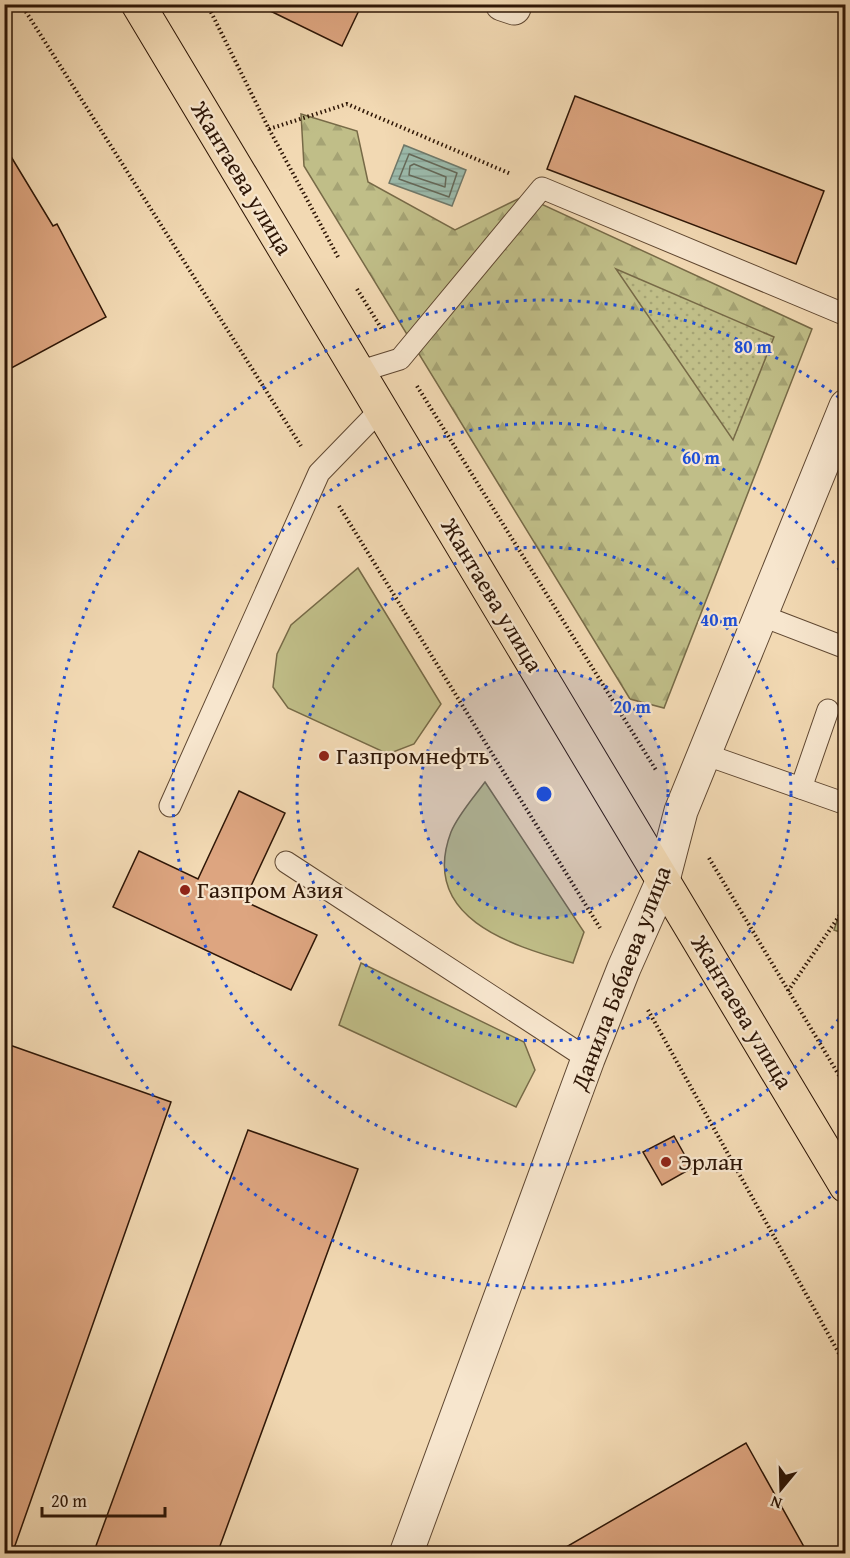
<svg xmlns="http://www.w3.org/2000/svg" width="850" height="1558" font-family="'Gentium Book Plus',serif">
	<style>
		.green { fill: #c0be88; stroke: #776a47; stroke-width: 1.5 }
		.forest { fill: url(#forest-firs); stroke: #776a47; stroke-width: 1.5 }
		.park { fill: url(#park-dots); stroke: #776a47; stroke-width: 1.5 }
		.water { fill: url(#water-rules); stroke: #6f7869; stroke-width: 1.5 }
		.lines { fill: none; stroke-linecap: round; stroke-linejoin: round }
		.shore { stroke: #646858; stroke-width: 1.5 }
		.building { fill: #dda580; stroke: #2e1606; stroke-width: 1.5 }
		.service-casing { stroke: #5f4731; stroke-width: 23 }
		.minor-casing { stroke: #5f4731; stroke-width: 35 }
		.primary-casing { stroke: #2e1606; stroke-width: 35 }
		.path { stroke: #2e1606; stroke-width: 4; stroke-dasharray: 1.5 3; stroke-linecap: butt }
		.service { stroke: #f7e6ce; stroke-width: 21 }
		.minor { stroke: #f7e6ce; stroke-width: 33 }
		.primary { stroke: #f2d9b3; stroke-width: 33 }
		.ring { fill: none; stroke: #1d4ed8; stroke-width: 3; stroke-dasharray: 3 6 }
		.poi-dot { fill: #8f2418; stroke: #f7e6ce; stroke-width: 2 }
		.labels { text-anchor: middle; stroke-width: 4.5; stroke-linejoin: round; paint-order: stroke }
		.street-label { font-size: 24px; fill: #2e1606; stroke: #f7e6ce }
		.poi-label { font-size: 24px; fill: #2e1606; stroke: #f7e6ce; text-anchor: start }
		.centre { fill: #1d4ed8; stroke: #f7e6ce; stroke-width: 3 }
		.ring-label { font-size: 18px; text-anchor: middle; font-weight: bold; fill: #1d4ed8; stroke: #f7e6ce; stroke-width: 4.5; stroke-linejoin: round; paint-order: stroke }
	</style>
	<defs>
		<pattern id="forest-firs" width="22" height="20" patternUnits="userSpaceOnUse" patternTransform="scale(1.5)"><rect width="22" height="20" fill="#c0be88"/><path d="M5 1l3.5 6h-7zM16 11l3.5 6h-7z" fill="#a5a374"/></pattern>
		<pattern id="park-dots" width="8" height="8" patternUnits="userSpaceOnUse" patternTransform="scale(1.5)"><rect width="8" height="8" fill="#c0be88"/><path d="M2 2h.1M6 6h.1" fill="none" stroke="#a5a374" stroke-width="1.8" stroke-linecap="round"/></pattern>
		<pattern id="water-rules" width="6" height="5" patternUnits="userSpaceOnUse" patternTransform="scale(1.5)"><rect width="6" height="5" fill="#9bbaab"/><path d="M0 2.5h6" fill="none" stroke="#869f92"/></pattern>
	</defs>
	<rect width="100%" height="100%" fill="#f2d9b3"/>
	<filter id="stains"><feTurbulence type="fractalNoise" baseFrequency=".00333" numOctaves="4"/><feColorMatrix values="0 0 0 0 .2 0 0 0 0 .09 0 0 0 0 .02 0 0 0 .5 -.17"/></filter>
	<radialGradient id="worn" r=".72"><stop offset=".6" stop-color="#630" stop-opacity="0"/><stop offset="1" stop-color="#630" stop-opacity=".3"/></radialGradient>
	<!-- green -->
	<g class="green">
		<path d="M 358,568 L 441,704 L 414,744 L 388,754 L 288,708 L 273,687 L 277,654 L 291,625 Z"/>
		<path d="M 485,782 L 584,932 L 573,963 C 509,945 419,917 451,832 C 458,815 474,797 485,782 Z"/>
		<path d="M 361,963 L 524,1042 L 535,1070 L 516,1107 L 339,1025 Z"/>
	</g>
	<!-- forest -->
	<path class="forest" d="M 301,114 L 357,131 L 368,182 L 455,230 L 524,196 L 812,329 L 664,708 L 630,699 L 304,166 Z"/>
	<!-- park -->
	<g class="park">
		<path d="M 616,269 L 774,337 L 733,440 Z"/>
		<path d="M 845,897 L 845,934 L 834,930 Z"/>
	</g>
	<!-- water -->
	<path class="water" d="M 404,145 L 466,170 L 452,206 L 389,183 Z"/>
	<g class="lines">
		<!-- shore -->
		<g class="shore">
			<path d="M 409,154 L 457,173 L 449,197 L 399,179 Z"/>
			<path d="M 414,164 L 446,177 L 445,187 L 409,175 L 410,166 Z"/>
		</g>
	</g>
	<!-- building -->
	<g class="building">
		<path d="M 256,4 L 362,4 L 342,46 Z"/>
		<path d="M 575,96 L 824,191 L 796,264 L 547,169 Z"/>
		<path d="M 4,145 L 53,226 L 57,224 L 106,317 L 4,372 Z"/>
		<path d="M 239,791 L 285,813 L 244,901 L 317,935 L 291,990 L 113,907 L 139,851 L 198,879 Z"/>
		<path d="M 4,1043 L 171,1102 L 12,1554 L 4,1554 Z"/>
		<path d="M 248,1130 L 358,1169 L 217,1554 L 93,1554 Z"/>
		<path d="M 674,1136 L 692,1168 L 662,1185 L 643,1152 Z"/>
		<path d="M 746,1443 L 808,1554 L 554,1554 Z"/>
	</g>
	<g class="lines">
		<!-- service casing -->
		<g class="service-casing">
			<g id="service">
				<path d="M 358,372 L 400,359 L 542,188 L 846,315"/>
				<path d="M 760,615 L 846,648"/>
				<path d="M 704,754 L 846,804"/>
				<path d="M 801,788 L 828,710"/>
				<path d="M 170,806 L 319,473 L 381,409"/>
				<path d="M 286,862 L 588,1059"/>
			</g>
		</g>
		<!-- minor casing -->
		<g class="minor-casing">
			<g id="minor">
				<path d="M 502,4 L 514,8 L 515,4"/>
				<path d="M 406,1554 L 588,1059 L 624,968 L 663,880 L 681,811 L 846,406"/>
			</g>
		</g>
		<!-- primary casing -->
		<g class="primary-casing">
			<path id="primary" d="M 138,4 L 846,1186"/>
		</g>
		<!-- path -->
		<g class="path">
			<path d="M 21,4 L 301,446"/>
			<path d="M 207,4 L 269,129 L 338,257"/>
			<path d="M 269,129 L 347,104 L 511,174"/>
			<path d="M 357,289 L 383,331"/>
			<path d="M 417,386 L 656,770"/>
			<path d="M 339,506 L 600,928"/>
			<path d="M 709,858 L 846,1087"/>
			<path d="M 788,991 L 846,906"/>
			<path d="M 648,1010 L 846,1366"/>
		</g>
		<!-- service -->
		<use href="#service" class="service"/>
		<!-- minor -->
		<use href="#minor" class="minor"/>
		<!-- primary -->
		<use href="#primary" class="primary"/>
	</g>
	<!-- distance rings -->
	<circle cx="544" cy="794" r="124" fill="#1d4ed8" fill-opacity=".12"/>
	<g class="ring">
		<circle cx="544" cy="794" r="124"/>
		<circle cx="544" cy="794" r="247"/>
		<path d="M844 1012A371 371 0 1 1 844 576"/>
		<path d="M845 1186A494 494 0 1 1 845 402"/>
	</g>
	<!-- markers -->
	<g class="poi-dot">
		<circle cx="324" cy="756" r="6"/>
		<circle cx="185" cy="890" r="6"/>
		<circle cx="666" cy="1162" r="6"/>
	</g>
	<g class="labels">
		<!-- street labels -->
		<g class="street-label">
			<text transform="translate(242 178) rotate(59)" y="8">Жантаева улица</text>
			<text transform="translate(492 595) rotate(59)" y="8">Жантаева улица</text>
			<text transform="translate(621 978) rotate(-69)" y="8">Данила Бабаева улица</text>
			<text transform="translate(742 1012) rotate(59)" y="8">Жантаева улица</text>
		</g>
		<!-- poi labels -->
		<g class="poi-label">
			<text x="336" y="764">Газпромнефть</text>
			<text x="197" y="898">Газпром Азия</text>
			<text x="678" y="1170">Эрлан</text>
		</g>
	</g>
	<circle cx="544" cy="794" r="9" class="centre"/>
	<g class="ring-label">
		<text x="753" y="353">80 m</text>
		<text x="701" y="464">60 m</text>
		<text x="719" y="626">40 m</text>
		<text x="632" y="713">20 m</text>
	</g>
	<!-- margin -->
	<rect width="850" height="1558" fill="none" stroke="#f2d9b3" stroke-width="24"/>
	<rect x="6" y="6" width="838" height="1546" fill="none" stroke="#2e1606" stroke-width="3"/>
	<rect x="12" y="12" width="826" height="1534" fill="none" stroke="#2e1606" stroke-width="1.5"/>
	<!-- north arrow -->
	<g transform="translate(781 1489) rotate(199)" stroke="#f7e6ce" stroke-width="4.5" paint-order="stroke">
	<path d="M0-4.5L10 22L0 15L-10 22Z" fill="#2e1606"/>
	<text y="-9" font-size="16" font-weight="bold" text-anchor="middle" fill="#2e1606">N</text>
	</g>
	<!-- scale -->
	<path d="M42 1507v9h123v-9" fill="none" stroke="#2e1606" stroke-width="3"/>
	<text x="51" y="1507" font-size="18" fill="#2e1606" stroke="#f7e6ce" stroke-width="4.5" paint-order="stroke">20 m</text>
	<rect width="100%" height="100%" filter="url(#stains)"/>
	<rect width="100%" height="100%" fill="url(#worn)"/>
</svg>
